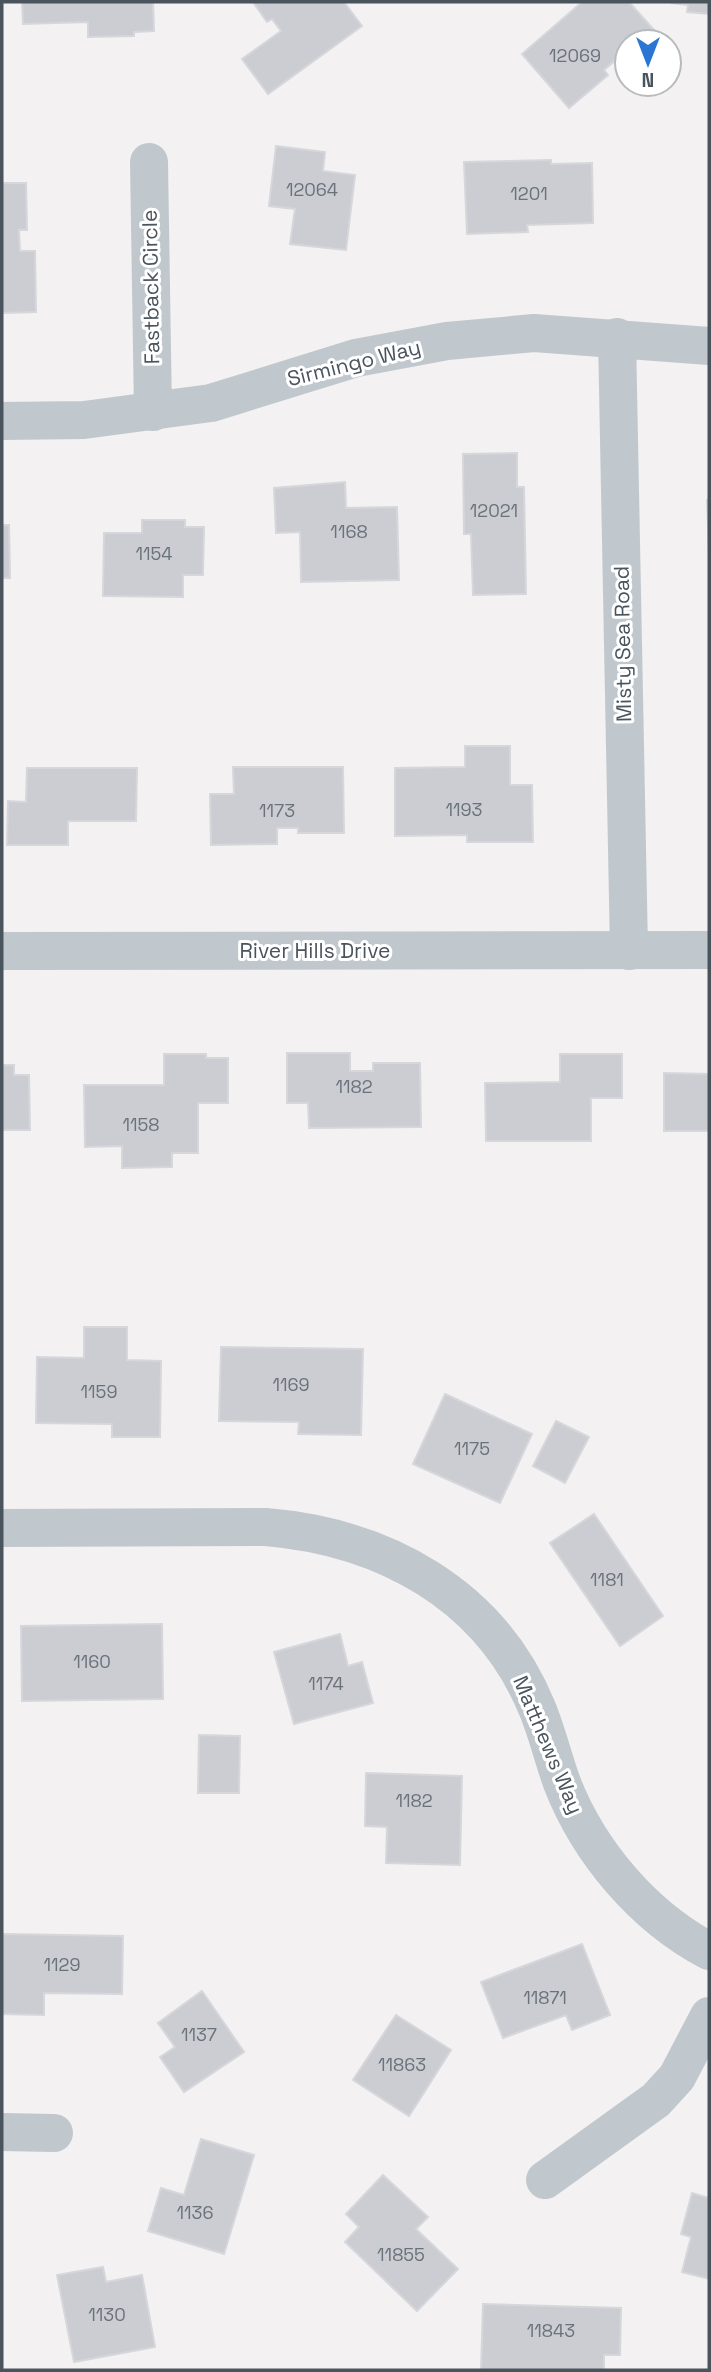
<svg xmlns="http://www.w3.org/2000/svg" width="711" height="2372" font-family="'Space Grotesk',sans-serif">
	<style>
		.building { fill: #cbcdd3; stroke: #d5d7db; stroke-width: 2 }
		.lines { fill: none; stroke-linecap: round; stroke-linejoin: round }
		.minor { stroke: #c0c8ce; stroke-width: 38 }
		.labels { text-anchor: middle; stroke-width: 6; stroke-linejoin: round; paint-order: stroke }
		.number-label { font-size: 18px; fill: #6a727a }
		.street-label { font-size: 21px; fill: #4a545d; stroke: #fff }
	</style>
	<rect width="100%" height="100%" fill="#f3f1f1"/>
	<!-- building -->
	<g class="building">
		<path d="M 22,2 L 153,2 L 154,31 L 134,32 L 134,36 L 88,37 L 88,22 L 23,24 Z"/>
		<path d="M 253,2 L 344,2 L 362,26 L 268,94 L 242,59 L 281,31 L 272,19 L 267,22 Z"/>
		<path d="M 582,2 L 629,2 L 664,41 L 627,42 L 627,68 L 618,58 L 604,70 L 608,75 L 569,108 L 522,54 Z"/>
		<path d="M 709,2 L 709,14 L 687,12 L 688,5 L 671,3 Z"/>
		<path d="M 276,146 L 325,152 L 323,171 L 355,175 L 346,250 L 290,244 L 295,209 L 269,206 Z"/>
		<path d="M 551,160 L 551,164 L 592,163 L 593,223 L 527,225 L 528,232 L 467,234 L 464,162 Z"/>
		<path d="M 2,183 L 26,183 L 27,230 L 19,230 L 20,251 L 35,251 L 36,312 L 2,313 Z"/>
		<path d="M 517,453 L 517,487 L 524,487 L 526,594 L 473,595 L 471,534 L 464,534 L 463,454 Z"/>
		<path d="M 345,482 L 346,508 L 397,507 L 399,580 L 301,582 L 300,532 L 276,533 L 274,488 Z"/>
		<path d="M 709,499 L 709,552 L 707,500 Z"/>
		<path d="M 142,520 L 185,520 L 185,527 L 204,527 L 203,575 L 183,575 L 183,597 L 103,596 L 104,533 L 142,533 Z"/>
		<path d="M 2,525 L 9,525 L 10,578 L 2,578 Z"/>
		<path d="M 465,746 L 510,746 L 510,785 L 532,785 L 533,842 L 467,842 L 467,835 L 395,836 L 395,768 L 465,767 Z"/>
		<path d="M 233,767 L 343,767 L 344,833 L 298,833 L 298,828 L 277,828 L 277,844 L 211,845 L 210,794 L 234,794 Z"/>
		<path d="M 27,768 L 137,768 L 136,821 L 68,821 L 68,845 L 7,845 L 8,801 L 26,802 Z"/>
		<path d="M 287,1053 L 350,1053 L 350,1071 L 373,1071 L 373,1063 L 420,1063 L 421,1127 L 309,1128 L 308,1103 L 287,1103 Z"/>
		<path d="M 164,1054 L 206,1054 L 206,1058 L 228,1058 L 228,1103 L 198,1103 L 198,1153 L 172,1153 L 172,1167 L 122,1168 L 122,1146 L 85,1147 L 84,1085 L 164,1085 Z"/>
		<path d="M 560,1054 L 622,1054 L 622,1098 L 591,1098 L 591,1141 L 486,1141 L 485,1083 L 560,1082 Z"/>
		<path d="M 2,1065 L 14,1065 L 14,1075 L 29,1075 L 30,1130 L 2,1130 Z"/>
		<path d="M 664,1073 L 709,1074 L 709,1131 L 664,1131 Z"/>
		<path d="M 84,1327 L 127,1327 L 127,1360 L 161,1361 L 160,1437 L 112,1437 L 112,1424 L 36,1423 L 37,1357 L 84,1358 Z"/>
		<path d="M 221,1347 L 363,1349 L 361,1435 L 298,1434 L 299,1422 L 219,1421 Z"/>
		<path d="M 445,1394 L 532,1434 L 500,1503 L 413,1464 Z"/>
		<path d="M 556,1421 L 589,1437 L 565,1483 L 533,1466 Z"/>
		<path d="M 594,1514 L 663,1616 L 620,1646 L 550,1543 Z"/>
		<path d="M 162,1624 L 163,1699 L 22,1701 L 21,1626 Z"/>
		<path d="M 340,1634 L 348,1666 L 362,1662 L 373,1703 L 294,1724 L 274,1652 Z"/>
		<path d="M 199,1735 L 240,1736 L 239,1793 L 198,1793 Z"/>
		<path d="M 366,1773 L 462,1776 L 460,1865 L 386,1863 L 387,1827 L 365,1826 Z"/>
		<path d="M 2,1934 L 123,1936 L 122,1994 L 44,1993 L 44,2015 L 2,2014 Z"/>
		<path d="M 582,1944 L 610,2015 L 572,2030 L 566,2015 L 503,2038 L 481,1982 Z"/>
		<path d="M 202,1991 L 244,2052 L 184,2092 L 160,2057 L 175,2047 L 158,2023 Z"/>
		<path d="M 396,2015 L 451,2050 L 409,2116 L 353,2080 Z"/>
		<path d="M 201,2139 L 254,2155 L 224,2254 L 148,2231 L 161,2188 L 184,2195 Z"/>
		<path d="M 383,2175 L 428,2217 L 416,2229 L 458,2269 L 417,2311 L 345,2242 L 359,2227 L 346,2214 Z"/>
		<path d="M 692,2193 L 709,2198 L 709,2279 L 682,2272 L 691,2237 L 681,2234 Z"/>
		<path d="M 103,2267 L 106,2282 L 142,2275 L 155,2347 L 74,2362 L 57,2275 Z"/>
		<path d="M 483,2304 L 621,2308 L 620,2355 L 604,2355 L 604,2370 L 481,2370 Z"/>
	</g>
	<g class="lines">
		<!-- minor -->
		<g class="minor">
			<path d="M 149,162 L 153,412"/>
			<path d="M 617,337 L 629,951"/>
			<path d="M 2,421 L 84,420 L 211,403 L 356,358 L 447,341 L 534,333 L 709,346"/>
			<path d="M 2,951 L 709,950"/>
			<path d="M 2,1528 L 266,1527 C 384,1537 490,1594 537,1708 C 547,1732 553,1758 562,1783 C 589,1852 643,1916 709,1951"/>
			<path d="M 2,2132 L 54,2133"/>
			<path d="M 545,2180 L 656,2100 L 677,2077 L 709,2016"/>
		</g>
	</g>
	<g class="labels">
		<!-- number labels -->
		<g class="number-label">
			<text x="575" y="62">12069</text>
			<text x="312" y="196">12064</text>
			<text x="529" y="200">1201</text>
			<text x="494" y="517">12021</text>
			<text x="349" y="538">1168</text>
			<text x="154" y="560">1154</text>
			<text x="464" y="816">1193</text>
			<text x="277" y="817">1173</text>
			<text x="354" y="1093">1182</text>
			<text x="141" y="1131">1158</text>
			<text x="291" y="1391">1169</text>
			<text x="99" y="1398">1159</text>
			<text x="472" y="1455">1175</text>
			<text x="607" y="1586">1181</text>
			<text x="92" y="1668">1160</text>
			<text x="326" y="1690">1174</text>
			<text x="414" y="1807">1182</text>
			<text x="62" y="1971">1129</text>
			<text x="545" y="2004">11871</text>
			<text x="199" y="2041">1137</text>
			<text x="402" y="2071">11863</text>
			<text x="195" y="2219">1136</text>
			<text x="401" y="2261">11855</text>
			<text x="107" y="2321">1130</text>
			<text x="551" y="2337">11843</text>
		</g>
		<!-- street labels -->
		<g class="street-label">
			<text transform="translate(151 287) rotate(-91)" y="7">Fastback Circle</text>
			<text transform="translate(354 363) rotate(-14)" y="7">Sirmingo Way</text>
			<text transform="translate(623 644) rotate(-91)" y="7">Misty Sea Road</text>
			<text x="315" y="958">River Hills Drive</text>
			<text transform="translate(548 1745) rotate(67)" y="7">Matthews Way</text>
		</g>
	</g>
	<!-- border -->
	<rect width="711" height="2372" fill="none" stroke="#4a545d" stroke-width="7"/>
	<!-- north arrow -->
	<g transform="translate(648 63) rotate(180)"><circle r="33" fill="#ffffff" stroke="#b7bbbe" stroke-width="2"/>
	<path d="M0-5L12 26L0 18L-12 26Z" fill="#2a76d4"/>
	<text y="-10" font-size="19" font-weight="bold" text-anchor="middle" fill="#4a545d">N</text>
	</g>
</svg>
